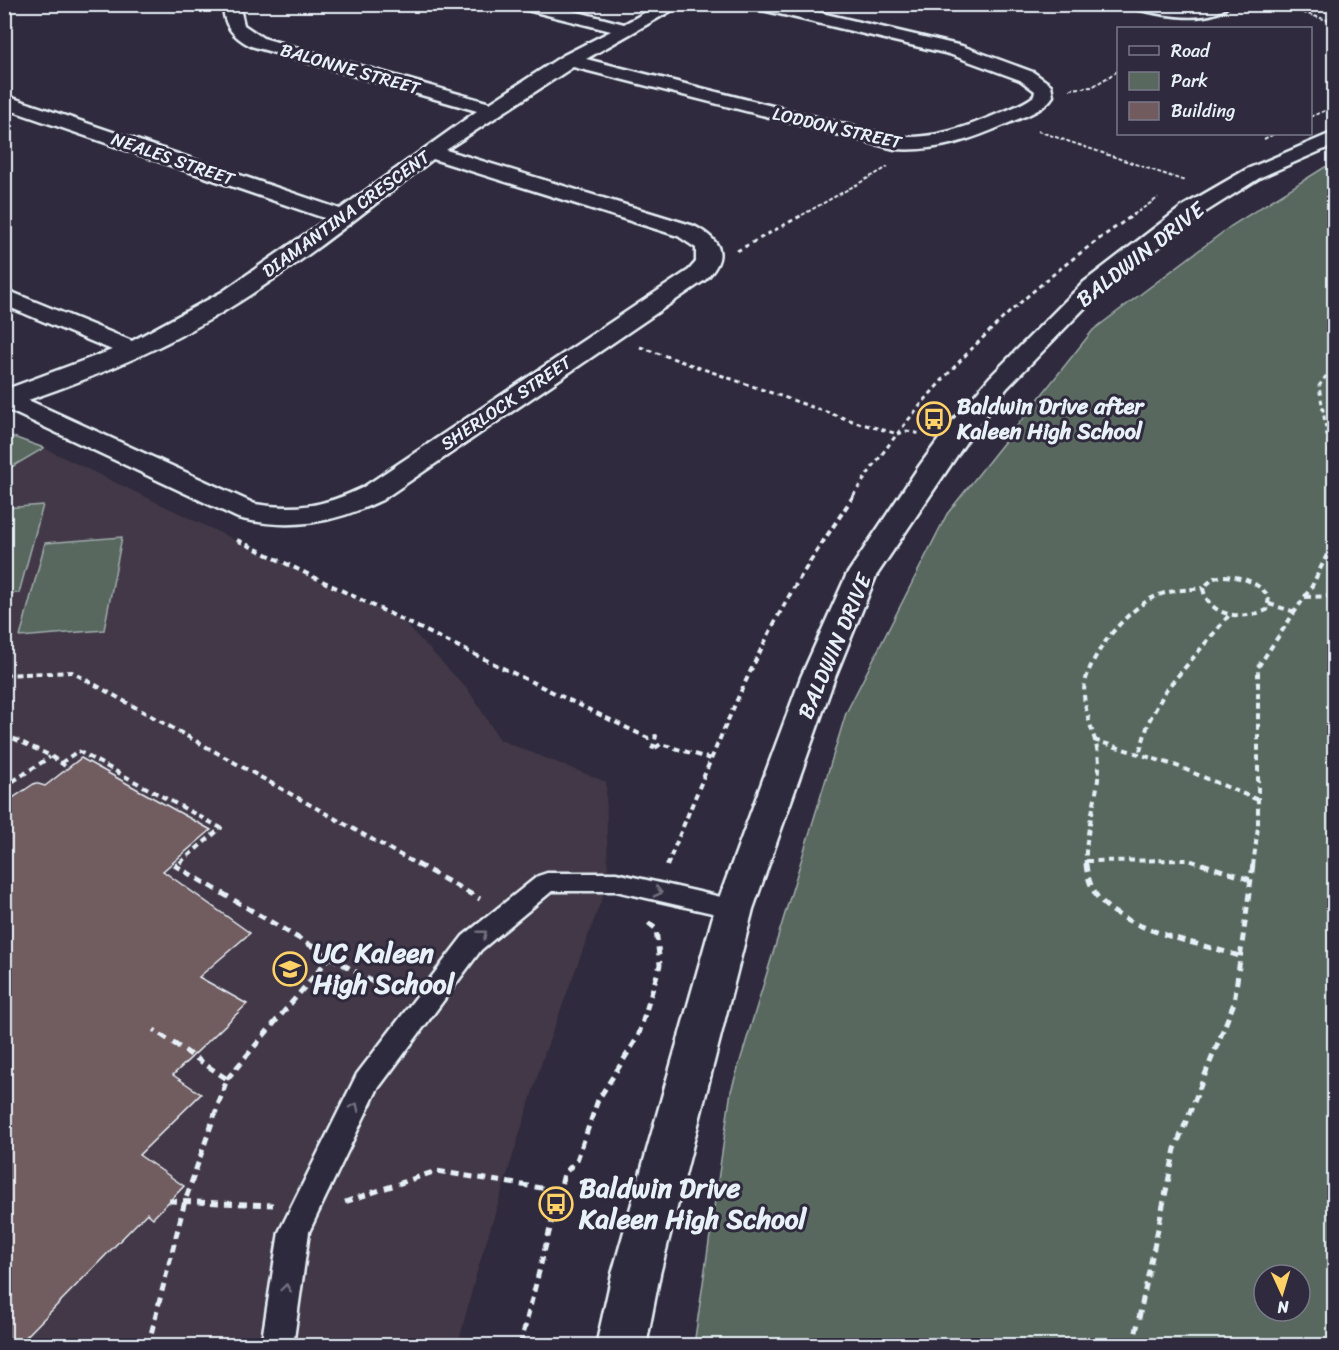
<svg xmlns="http://www.w3.org/2000/svg" width="1339" height="1350" font-family="Sriracha,sans-serif">
	<style>
		.built { fill: #433947 }
		.green { fill: #59685f; stroke: #a0acac; stroke-width: 1.5; fill-rule: evenodd }
		.building { fill: #715b5f; stroke: #e8f1f8; stroke-width: 1.5 }
		.lines { fill: none; stroke-linecap: round; stroke-linejoin: round }
		.service-casing { stroke: #e8f1f8; stroke-width: 5 }
		.minor-casing { stroke: #e8f1f8; stroke-width: 5 }
		.secondary-casing { stroke: #e8f1f8; stroke-width: 5 }
		.path-far3 { stroke: #e8f1f8; stroke-width: 2; stroke-dasharray: 4 2; stroke-linecap: butt }
		.path-far2 { stroke: #e8f1f8; stroke-width: 3; stroke-dasharray: 4.5 4; stroke-linecap: butt }
		.path-far1 { stroke: #e8f1f8; stroke-width: 4; stroke-dasharray: 6 4.5; stroke-linecap: butt }
		.path { stroke: #e8f1f8; stroke-width: 5; stroke-dasharray: 8 6; stroke-linecap: butt }
		.service { fill: #2f2a3d; fill-rule: evenodd }
		.minor { fill: #2f2a3d; fill-rule: evenodd }
		.secondary { fill: #2f2a3d; fill-rule: evenodd }
		.oneway { stroke: #70707e }
		.labels { text-anchor: middle; stroke-width: 6; stroke-linejoin: round; paint-order: stroke }
		.far-street-label { font-size: 18px; fill: #e8f1f8; stroke: #2f2a3d }
		.street-label { font-size: 22px; fill: #e8f1f8; stroke: #2f2a3d }
		.poi-label { font-size: 22px; font-weight: bold; fill: #e8f1f8; stroke: #2f2a3d; text-anchor: start }
		.near-poi-label { font-size: 27px; font-weight: bold; fill: #e8f1f8; stroke: #2f2a3d; text-anchor: start }
	</style>
	<rect width="100%" height="100%" fill="#2f2a3d"/>
	<filter id="ink" filterUnits="userSpaceOnUse"><feTurbulence type="fractalNoise" baseFrequency=".0167" numOctaves="2"/><feDisplacementMap in="SourceGraphic" scale="12" xChannelSelector="R" yChannelSelector="G"/><feConvolveMatrix kernelMatrix="1 2 1 2 8 2 1 2 1" color-interpolation-filters="sRGB"/></filter>
	<g filter="url(#ink)">
		<!-- built -->
		<path class="built" d="M 44,448 L 403,621 L 469,691 L 500,740 L 606,782 L 608,882 L 544,1055 L 476,1275 L 458,1345 L 5,1345 L 4,471 Z"/>
		<!-- green -->
		<g class="green">
			<path d="M 1334,165 L 1334,1345 L 694,1345 L 731,1091 L 846,713 L 947,514 L 1093,330 L 1231,226 L 1325,167 ZM 1264,1275 L 1300,1275 L 1300,1311 L 1264,1311 Z"/>
			<path d="M 5,434 L 44,448 L 5,471 Z"/>
			<path d="M 43,505 L 19,593 L 5,594 L 5,508 Z"/>
			<path d="M 122,537 L 104,630 L 20,637 L 45,543 Z"/>
		</g>
		<!-- building -->
		<path class="building" d="M 81,758 L 211,830 L 163,871 L 250,933 L 199,977 L 247,1004 L 173,1075 L 201,1094 L 139,1155 L 184,1186 L 153,1218 L 147,1213 L 17,1346 L 4,1346 L 4,804 L 35,783 L 45,786 Z"/>
		<g class="lines">
			<!-- service casing -->
			<g class="service-casing">
				<path id="service" d="M 547,873 L 616,873 L 734,900 L 743,902 L 746,909 L 743,916 L 734,918 L 616,891 L 552,891 L 481,950 L 377,1090 L 317,1215 L 309,1232 L 293,1346 L 261,1346 L 279,1232 L 357,1074 L 463,936 L 538,876 Z"/>
			</g>
			<!-- minor casing -->
			<g class="minor-casing">
				<g id="minor">
					<path d="M 223,4 L 239,4 L 244,25 L 263,38 L 490,103 L 562,56 L 611,31 L 519,8 L 517,4 L 547,4 L 624,24 L 661,4 L 683,4 L 586,59 L 895,137 C 934,139 965,128 1000,113 C 1012,108 1024,104 1034,96 L 1035,91 L 1020,80 L 949,54 L 758,9 L 750,4 L 783,4 L 962,46 L 1033,72 L 1051,85 L 1053,96 C 1043,111 1027,115 1011,122 C 973,139 937,152 895,149 L 573,67 L 446,150 L 694,226 C 722,241 729,256 705,280 L 382,500 C 334,523 290,531 238,518 L 4,408 L 4,390 L 112,350 L 4,305 L 4,289 L 132,341 L 222,292 L 327,219 L 4,108 L 4,95 L 340,209 L 477,111 L 251,46 C 233,37 223,25 223,4 ZM 433,159 L 678,236 L 696,248 L 696,262 L 689,270 L 362,488 C 324,506 297,511 255,504 L 28,400 C 102,375 173,344 239,302 C 307,259 369,208 433,159 Z"/>
					<path d="M 1130,4 L 1180,6 L 1230,4 C 1211,26 1156,14 1132,8 Z"/>
				</g>
			</g>
			<!-- secondary casing -->
			<g class="secondary-casing">
				<path id="secondary" d="M 1334,132 L 1334,145 L 1261,177 L 1199,216 L 1100,292 L 1007,388 L 970,436 L 876,576 L 835,677 L 753,909 L 660,1274 L 646,1346 L 596,1346 L 612,1274 L 715,909 L 801,677 L 846,576 L 920,465 L 950,424 L 989,378 L 1084,282 L 1183,206 L 1247,169 Z"/>
			</g>
			<!-- path-far3 -->
			<g class="path-far3">
				<path d="M 1274,4 L 1334,22"/>
				<path d="M 1070,89 L 1092,87 L 1118,71"/>
				<path d="M 1310,117 L 1334,107"/>
				<path d="M 1038,131 L 1185,181"/>
				<path d="M 1264,139 L 1274,134"/>
				<path d="M 802,215 L 888,167"/>
				<path d="M 1133,215 L 1158,198"/>
			</g>
			<!-- path-far2 -->
			<g class="path-far2">
				<path d="M 737,251 L 804,214"/>
				<path d="M 640,347 L 855,422 L 898,434 L 907,431 L 921,434"/>
				<path d="M 853,496 C 926,384 1024,288 1135,214"/>
				<path d="M 1332,496 L 1329,447 L 1319,386 L 1334,365"/>
			</g>
			<!-- path-far1 -->
			<g class="path-far1">
				<path d="M 1332,495 L 1334,521"/>
				<path d="M 237,540 L 648,738 L 656,736 L 652,750 L 661,744 L 711,759"/>
				<path d="M 1224,576 C 1243,577 1258,582 1269,597 L 1267,610 C 1244,620 1208,618 1203,588 L 1214,578 Z"/>
				<path d="M 1305,597 L 1334,596"/>
				<path d="M 1269,604 L 1295,612"/>
				<path d="M 4,675 L 72,672 L 420,866"/>
				<path d="M 4,734 L 51,756 L 68,768"/>
				<path d="M 1094,740 L 1177,766 L 1258,800"/>
				<path d="M 1140,751 L 1149,721 L 1166,690 L 1230,614"/>
				<path d="M 61,763 L 78,751 L 221,828 L 176,866"/>
				<path d="M 4,787 L 50,757"/>
				<path d="M 1086,861 L 1189,860 L 1207,866"/>
				<path d="M 667,866 C 703,778 738,690 783,607 C 804,568 830,532 854,495"/>
				<path d="M 1086,866 C 1084,832 1098,800 1099,766 C 1099,741 1085,719 1084,694 C 1083,661 1125,611 1154,597 C 1168,590 1187,590 1203,588"/>
				<path d="M 1253,866 L 1258,827 L 1258,667 L 1312,586 L 1334,540"/>
			</g>
			<!-- path -->
			<g class="path">
				<path d="M 178,864 L 176,866 L 395,995"/>
				<path d="M 417,864 L 480,899"/>
				<path d="M 1086,864 C 1087,876 1091,889 1099,899 C 1125,930 1201,944 1240,956"/>
				<path d="M 1202,864 L 1251,880"/>
				<path d="M 227,1079 L 330,957"/>
				<path d="M 169,1201 L 273,1205"/>
				<path d="M 345,1202 L 436,1171 L 560,1191"/>
				<path d="M 148,1346 L 185,1201 L 227,1079 L 154,1030"/>
				<path d="M 520,1346 L 564,1174 L 577,1160 L 598,1100 L 638,1037 L 660,965 L 656,929 L 644,919"/>
				<path d="M 1133,1346 L 1175,1149 L 1234,1003 L 1253,864"/>
			</g>
			<!-- service -->
			<use href="#service" class="service"/>
			<!-- minor -->
			<use href="#minor" class="minor"/>
			<!-- secondary -->
			<use href="#secondary" class="secondary"/>
		</g>
		<!-- one-way arrows -->
		<defs><path id="oneway-chevron" d="M-2-3.5L2.5 0L-2 3.5" fill="none" stroke-width="1.6" stroke-linecap="round" stroke-linejoin="round" transform="scale(1.5)"/></defs>
		<g class="oneway">
			<use href="#oneway-chevron" transform="translate(658 892) rotate(13)"/>
			<use href="#oneway-chevron" transform="translate(483 934) rotate(-39)"/>
			<use href="#oneway-chevron" transform="translate(355 1107) rotate(-64)"/>
			<use href="#oneway-chevron" transform="translate(286 1288) rotate(-82)"/>
		</g>
	</g>
	<!-- icons -->
	<defs>
		<g id="bus-ring" transform="scale(1.725)"><circle r="9.5" fill="#2f2a3d" stroke="#ffd166" stroke-width="1.5"/><path d="M-5-6H5V4H4V6H2V4H-2V6H-4V4H-5ZM-3.5-4V0h7V-4ZM-3.5 1.2v1.5H-2V1.2ZM2 1.2v1.5H3.5V1.2Z" fill="#ffd166"/></g>
		<g id="school-ring" transform="scale(1.725)"><circle r="9.5" fill="#2f2a3d" stroke="#ffd166" stroke-width="1.5"/><path d="M0-5L7-2L0 1L-7-2ZM-4 1L0 2.5L4 1V4Q0 6-4 4Z" fill="#ffd166"/></g>
	</defs>
	<g fill-rule="evenodd">
		<use href="#bus-ring" x="934" y="419"/>
		<use href="#school-ring" x="290" y="969"/>
		<use href="#bus-ring" x="556" y="1204"/>
	</g>
	<g class="labels">
		<!-- far-street labels -->
		<g class="far-street-label">
			<text transform="translate(350 69) rotate(16)" y="6">BALONNE STREET</text>
			<text transform="translate(837 128) rotate(13)" y="6">LODDON STREET</text>
			<text transform="translate(173 159) rotate(19)" y="6">NEALES STREET</text>
			<text transform="translate(346 214) rotate(-36)" y="6">DIAMANTINA CRESCENT</text>
			<text transform="translate(506 403) rotate(-34)" y="6">SHERLOCK STREET</text>
		</g>
		<!-- street labels -->
		<g class="street-label">
			<text transform="translate(1140 254) rotate(-38)" y="8">BALDWIN DRIVE</text>
			<text transform="translate(834 646) rotate(-67)" y="8">BALDWIN DRIVE</text>
		</g>
		<!-- poi labels -->
		<g class="poi-label">
			<text x="957" y="414">Baldwin Drive after<tspan x="957" dy="25">Kaleen High School</tspan></text>
		</g>
		<!-- near-poi labels -->
		<g class="near-poi-label">
			<text x="313" y="962">UC Kaleen<tspan x="313" dy="31">High School</tspan></text>
			<text x="579" y="1197">Baldwin Drive<tspan x="579" dy="31">Kaleen High School</tspan></text>
		</g>
	</g>
	<!-- margin -->
	<rect width="1339" height="1350" fill="none" stroke="#2f2a3d" stroke-width="24"/>
	<rect x="12" y="12" width="1315" height="1326" fill="none" stroke="#e8f1f8" stroke-width="2" filter="url(#ink)"/>
	<!-- legend -->
	<rect x="1117" y="27" width="195" height="108" fill="#2f2a3d" stroke="#797a88" stroke-width="1.5"/>
	<rect x="1129" y="46" width="30" height="9" fill="#2f2a3d" stroke="#797a88" stroke-width="1.5"/>
	<text x="1171" y="57" font-size="18" fill="#e8f1f8">Road</text>
	<rect x="1129" y="72" width="30" height="18" fill="#59685f" stroke="#797a88" stroke-width="1.5"/>
	<text x="1171" y="87" font-size="18" fill="#e8f1f8">Park</text>
	<rect x="1129" y="102" width="30" height="18" fill="#715b5f" stroke="#797a88" stroke-width="1.5"/>
	<text x="1171" y="117" font-size="18" fill="#e8f1f8">Building</text>
	<!-- north arrow -->
	<g transform="translate(1282 1293) rotate(176)"><circle r="28" fill="#2f2a3d" stroke="#797a88" stroke-width="1.5"/>
	<path d="M0-4.5L10 22L0 15L-10 22Z" fill="#ffd166"/>
	<text y="-9" font-size="16" font-weight="bold" text-anchor="middle" fill="#e8f1f8">N</text>
	</g>
</svg>
